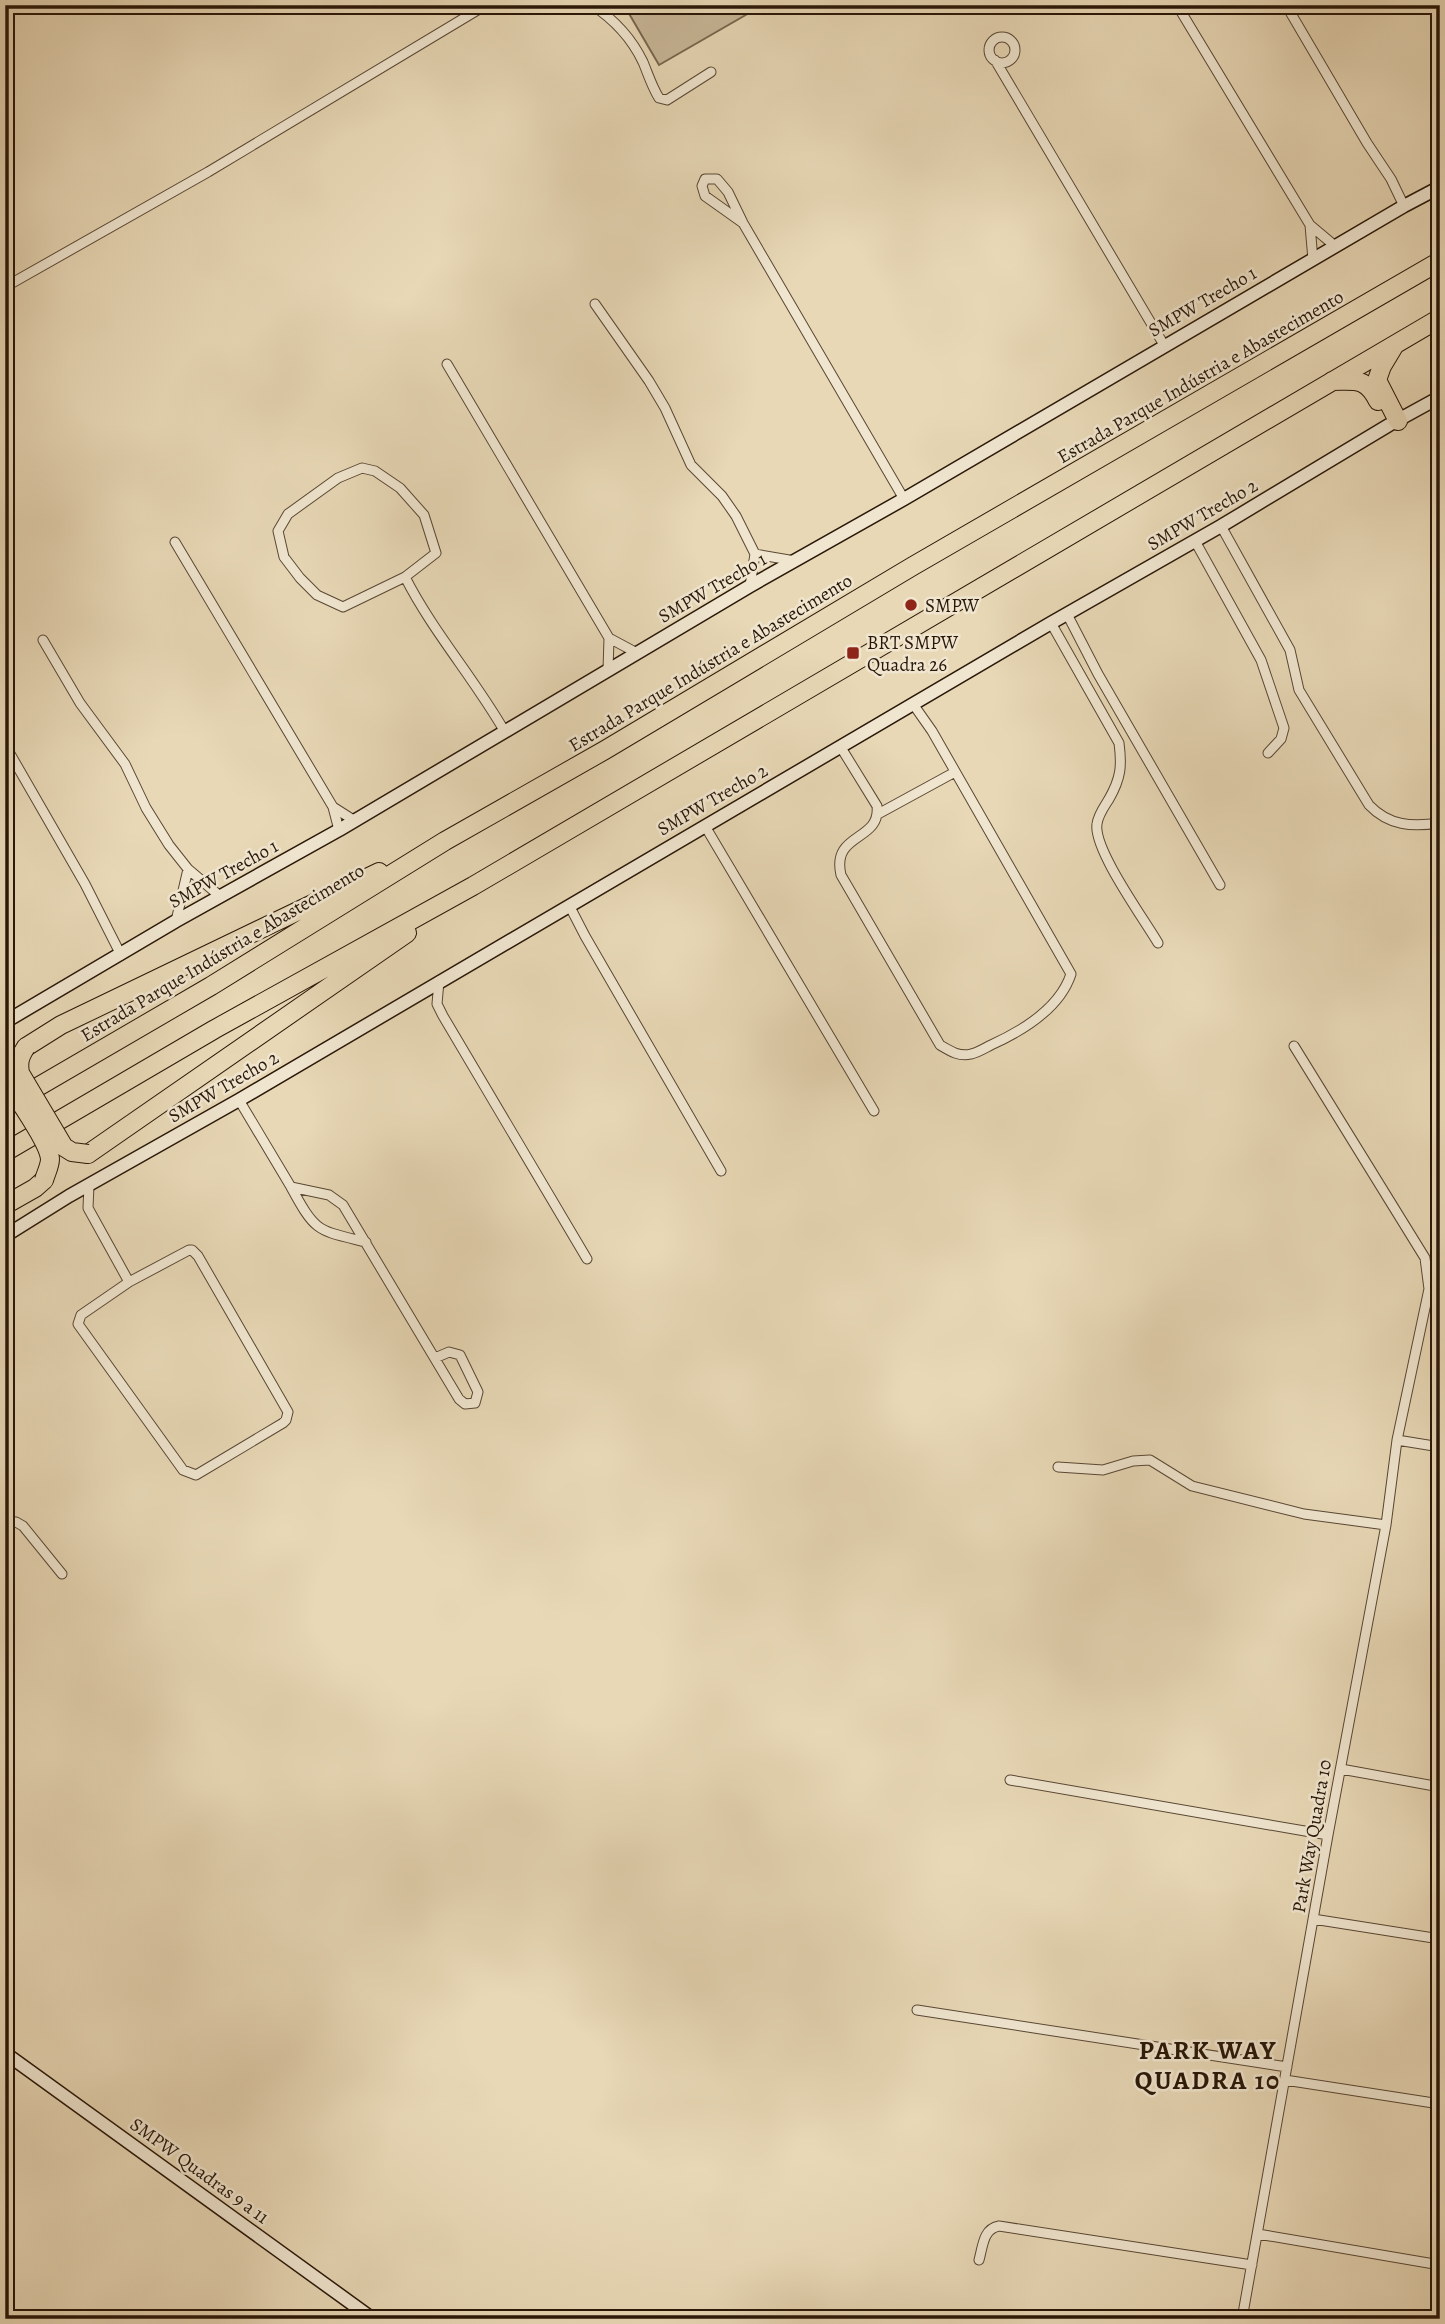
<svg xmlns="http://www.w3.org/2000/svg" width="1445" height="2324" font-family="Alegreya,serif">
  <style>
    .green { fill: #c8b798; stroke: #786750; stroke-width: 2 }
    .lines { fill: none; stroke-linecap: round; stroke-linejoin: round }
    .street-casing { stroke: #594734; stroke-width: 11 }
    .secondary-casing { stroke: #291708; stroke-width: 15 }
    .highway-casing { stroke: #291708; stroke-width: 20 }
    .street { stroke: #f0e6d0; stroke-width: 9 }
    .secondary { stroke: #f0e6d0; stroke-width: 12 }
    .highway { stroke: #e8d8b6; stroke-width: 18 }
    .highway-bridge-casing { stroke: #291708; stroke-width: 20; stroke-linecap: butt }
    .highway-bridge { stroke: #e8d8b6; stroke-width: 18 }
    .poi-dot { fill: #8f2418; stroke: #f0e6d0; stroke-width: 2.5 }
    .labels { text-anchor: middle; stroke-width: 5; stroke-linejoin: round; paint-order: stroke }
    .street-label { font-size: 19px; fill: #291708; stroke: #f0e6d0 }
    .poi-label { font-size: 19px; fill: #291708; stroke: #f0e6d0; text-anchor: start }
    .district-label { font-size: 26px; font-weight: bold; letter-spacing: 2px; fill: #291708; stroke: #f0e6d0 }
  </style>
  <rect width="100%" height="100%" fill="#e8d8b6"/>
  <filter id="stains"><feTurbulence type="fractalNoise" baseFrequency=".00286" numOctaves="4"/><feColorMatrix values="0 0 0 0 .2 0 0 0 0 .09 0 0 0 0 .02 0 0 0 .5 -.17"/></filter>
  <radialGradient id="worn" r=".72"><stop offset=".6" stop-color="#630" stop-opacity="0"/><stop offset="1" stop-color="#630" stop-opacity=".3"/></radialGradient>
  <path class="green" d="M624,5H763L659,65Z"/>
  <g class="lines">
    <defs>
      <path id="street" d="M592,5C615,20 631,37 643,62C648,74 652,87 659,98L667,100L711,72
        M1177,5L1310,225L1335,246
        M1286,5L1367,143L1391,179L1404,206
        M989 50a13 13 0 1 1 26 0a13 13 0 1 1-26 0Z
        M995,60L1164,345
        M743,223L705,196L702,186L705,179H717L728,192L743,223L904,499
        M1310,225L1313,260
        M5,287L208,172L486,5
        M595,304L649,381L665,408L691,465L722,496L736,516L755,554L750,586
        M447,364L609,638L608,670
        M1221,526L1290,650L1299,690L1369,805C1389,826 1412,827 1440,823
        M1195,541L1261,660L1284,728L1281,739L1268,753
        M175,542L333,807L339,830
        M755,554L795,561
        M405,577L343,607L317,595L300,578L284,557L278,531L288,514L338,478L362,468L375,471L400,488L424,515L436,553L405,577C433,632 474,678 505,732
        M1067,614L1098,674L1220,885
        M1051,623L1119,743C1122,766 1121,778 1109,799C1104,807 1098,815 1097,824C1093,849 1144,919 1158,943
        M609,638L637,653
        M43,640L80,703L125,764L146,808L169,845L188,869L221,897
        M5,745L85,884L121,955
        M840,746L877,806C881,842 831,832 841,875L940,1045C950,1051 959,1057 971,1054C977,1053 985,1048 991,1045C1022,1031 1060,1008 1071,974L932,731L913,704
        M333,807L355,821
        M878,814L955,772
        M705,826L874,1111
        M569,905L585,936L721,1171
        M176,921L188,869
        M439,981L437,1004L443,1016L587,1259
        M239,1100L291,1187L329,1195L343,1205L459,1399L465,1404L475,1403L478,1392L460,1355L449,1352L435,1358
        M89,1185L88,1208L129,1282
        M291,1187C316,1233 317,1230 366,1242
        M189,1250H192L198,1256L288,1412L286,1420L283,1423L196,1475L183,1470L78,1324L81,1315L129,1282Z
        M1397,1440L1440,1447
        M1058,1467L1103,1470L1133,1461L1150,1460L1192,1486L1304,1514L1386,1525
        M5,1521L16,1522L23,1526L62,1574
        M1341,1769L1440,1787
        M1010,1780L1328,1835
        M1313,1919L1440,1939
        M917,2010L1287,2067
        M1285,2080L1440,2104
        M1258,2234L1440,2265
        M979,2260C983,2246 983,2229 999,2226L1252,2265
        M1242,2319L1328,1835L1386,1525L1397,1440L1429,1289L1425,1258L1294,1046"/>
      <path id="secondary" d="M5,1022L176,921L339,830L750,586L904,499L1404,206L1440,187
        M5,1236L69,1196L239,1100L1051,623L1221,526L1389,425L1440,397
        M5,2053L373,2319"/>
      <path id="highway" d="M1439,188L1440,189
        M1394,346L1382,366L1377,380L1398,421
        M1332,381C1356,381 1366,377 1378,401
        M26,1047L61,1025L379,872
        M5,1106L211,986L445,841L605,750L913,566L1440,261
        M5,1152L215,1029L473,886L1440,318
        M88,1154L407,933
        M5,1205L35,1188L44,1180"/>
    </defs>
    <use href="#street" class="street-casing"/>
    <use href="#secondary" class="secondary-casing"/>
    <use href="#highway" class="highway-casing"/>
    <use href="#street" class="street"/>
    <use href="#secondary" class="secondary"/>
    <use href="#highway" class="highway"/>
    <defs>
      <path id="highway-bridge" d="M26,1047C20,1056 18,1062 20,1073L64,1147L72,1152L88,1154
        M5,1082C16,1095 49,1143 50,1159C50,1166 46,1173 44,1180"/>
    </defs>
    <use href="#highway-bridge" class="highway-bridge-casing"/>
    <use href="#highway-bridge" class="highway-bridge"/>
  </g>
  <g class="poi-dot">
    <circle cx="911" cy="605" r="7"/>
    <rect x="846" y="646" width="14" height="14" rx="3.5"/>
  </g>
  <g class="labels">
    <g class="street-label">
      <text transform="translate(1202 301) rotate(-30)" y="7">SMPW Trecho 1</text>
      <text transform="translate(1200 376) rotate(-30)" y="7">Estrada Parque Indústria e Abastecimento</text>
      <text transform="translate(1202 514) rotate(-30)" y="7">SMPW Trecho 2</text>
      <text transform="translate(712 587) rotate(-30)" y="7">SMPW Trecho 1</text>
      <text transform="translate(710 662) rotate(-31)" y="7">Estrada Parque Indústria e Abastecimento</text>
      <text transform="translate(712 799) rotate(-30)" y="7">SMPW Trecho 2</text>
      <text transform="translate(223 873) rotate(-29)" y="7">SMPW Trecho 1</text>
      <text transform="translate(222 952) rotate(-31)" y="7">Estrada Parque Indústria e Abastecimento</text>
      <text transform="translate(223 1086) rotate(-30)" y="7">SMPW Trecho 2</text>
      <text transform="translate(1311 1836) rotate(-80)" y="7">Park Way Quadra 10</text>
      <text transform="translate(200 2170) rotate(36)" y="7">SMPW Quadras 9 a 11</text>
    </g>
    <g class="poi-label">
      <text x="925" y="612">SMPW</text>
      <text x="867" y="649">BRT SMPW<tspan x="867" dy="22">Quadra 26</tspan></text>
    </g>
    <g class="district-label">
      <text x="1208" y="2059">PARK WAY<tspan x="1208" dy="30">QUADRA 10</tspan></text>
    </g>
  </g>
  <rect width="1445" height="2324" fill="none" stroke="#e8d8b6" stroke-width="28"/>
  <rect x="7" y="7" width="1431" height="2310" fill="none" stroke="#291708" stroke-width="3.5"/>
  <rect x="14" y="14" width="1417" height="2296" fill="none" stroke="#291708" stroke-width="2"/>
  <rect width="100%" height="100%" filter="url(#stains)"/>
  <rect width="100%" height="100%" fill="url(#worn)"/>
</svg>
